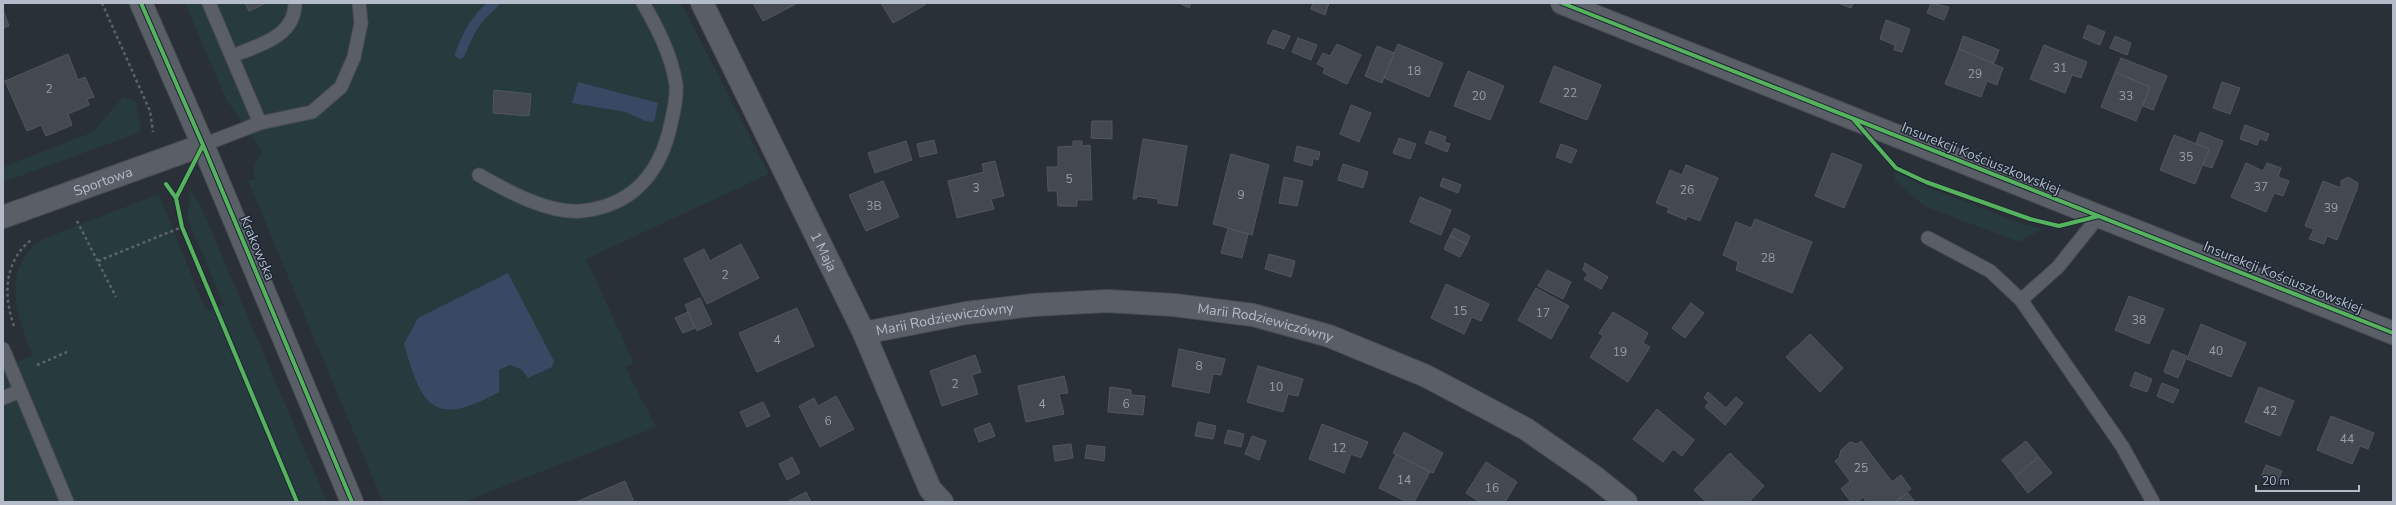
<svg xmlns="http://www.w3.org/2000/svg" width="2396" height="505" font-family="'Nunito Sans',sans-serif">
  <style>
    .green { fill: #273a3e }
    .water { fill: #384963 }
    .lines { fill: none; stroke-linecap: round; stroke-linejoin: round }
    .stream { stroke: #384963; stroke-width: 10 }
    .building { fill: #444950; stroke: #52575f }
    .service-casing { stroke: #484c53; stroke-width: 15 }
    .minor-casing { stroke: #484c53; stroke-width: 24 }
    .tertiary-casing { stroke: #484c53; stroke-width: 24 }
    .path { stroke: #5d636a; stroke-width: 2.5; stroke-dasharray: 3 3; stroke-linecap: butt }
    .service { stroke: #5a5e66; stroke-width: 13 }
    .minor { stroke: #5a5e66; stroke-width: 22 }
    .tertiary { stroke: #5a5e66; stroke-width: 22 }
    .cycleway-casing { stroke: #1d2633; stroke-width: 6 }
    .cycleway { stroke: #56b35d; stroke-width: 4 }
    .labels { text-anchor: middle; stroke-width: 3; stroke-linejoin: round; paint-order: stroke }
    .number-label { font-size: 12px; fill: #989fab }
    .street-label { font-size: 14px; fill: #b4bcc9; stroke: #1d2633 }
  </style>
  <rect width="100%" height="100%" fill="#2a3038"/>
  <path class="green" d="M185,3H681L769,174L586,259L634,363L625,367L656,427L463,502H383L248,181L255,179C252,167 254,161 263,153L226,99Z
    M123,97L136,102L141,132L3,182V167L93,132Z
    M1894,171L1924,186L2023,224L2042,229L2019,242L1924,206L1895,180Z
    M191,191L199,202L327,502H3V366L33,356C16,315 0,268 43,239L159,194L206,311L224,305L187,218Z"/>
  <path class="water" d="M578,82L658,103L654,122L645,121L626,112L572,103Z
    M508,273L554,361L552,367L528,378L521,369L510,365L499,370V392C433,428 422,407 404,344L418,318Z"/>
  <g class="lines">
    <path class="stream" d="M460,54C469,31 475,20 494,3"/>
  </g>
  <path class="building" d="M245,3H266L249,11Z
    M753,3H796V4L763,21Z
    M881,3H924L925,5L893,23Z
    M1179,3H1191L1189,8Z
    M1313,3H1329L1325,15L1311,9Z
    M1838,3H1853L1851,8Z
    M1931,3L1949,7L1944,20L1927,13Z
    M3,10L9,26L3,28Z
    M1886,20L1910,29L1902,52L1894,50L1895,45L1880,39Z
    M2088,25L2105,32L2100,45L2083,38Z
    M1273,30L1290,36L1284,49L1267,43Z
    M1963,36L1999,50L1994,63L1959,49Z
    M2115,36L2131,43L2127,55L2110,48Z
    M1298,38L1317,45L1311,60L1292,52Z
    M1337,44L1361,55L1347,84L1323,73L1325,68L1317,64L1323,53L1330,56Z
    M1398,44L1443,63L1429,97L1384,78Z
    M2044,45L2087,62L2081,78L2072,75L2065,93L2030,79Z
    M1377,46L1394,53L1382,83L1365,76Z
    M1959,49L2003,68L1997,85L1987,81L1981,97L1945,84Z
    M68,54L78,80L85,77L94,97L87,99L89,105L68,114L72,125L46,136L41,125L27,131L5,81Z
    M2121,58L2167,76L2153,110L2143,106L2150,87L2115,72Z
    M1554,66L1601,85L1587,120L1540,102Z
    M1468,71L1504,86L1490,120L1454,106Z
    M2115,72L2150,87L2136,121L2101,107Z
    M2222,82L2240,88L2230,114L2213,108Z
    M494,90L531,94L529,116L493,113Z
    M1351,105L1371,113L1359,142L1340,134Z
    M1092,121H1112V139L1091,138Z
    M2245,125L2269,134L2266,141L2260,138L2257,145L2240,139Z
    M1430,131L1446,137L1444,142L1450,144L1447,152L1425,143Z
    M2200,132L2223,141L2212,168L2203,165L2209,149L2196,144Z
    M2174,135L2209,149L2195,184L2160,170Z
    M1399,138L1416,144L1410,159L1393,153Z
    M1143,139L1187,146L1177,206L1158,203V199L1137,196L1136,199H1133Z
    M934,140L937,153L920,157L917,144Z
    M906,141L912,160L875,173L868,153Z
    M1073,141H1082V146L1090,145L1092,200H1077V206H1058L1057,191H1048L1047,167H1058V147L1073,146Z
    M1561,144L1577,150L1571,163L1556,157Z
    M1297,146L1320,152L1318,160L1313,158L1312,166L1294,161Z
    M1832,153L1862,165L1844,208L1815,196Z
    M1231,154L1269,165L1252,235L1213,224Z
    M995,161L1004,196L991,199L994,209L957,218L948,181L984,172L982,164Z
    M2246,163L2263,171L2267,163L2281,168L2278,177L2289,181L2283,196L2274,193L2266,212L2231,197Z
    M1343,164L1368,172L1363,188L1338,180Z
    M1686,165L1718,178L1700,221L1687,216L1686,220L1667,212L1669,208L1656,203L1670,170L1682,175Z
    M1284,177L1303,181L1297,206L1279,203Z
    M2348,177L2358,183L2357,189L2337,240L2327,236L2324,244L2309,239L2314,229L2305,226L2323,181L2341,188V181Z
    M1443,178L1461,185L1458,193L1440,186Z
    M883,181L899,217L866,231L849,195Z
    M1420,197L1451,210L1441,235L1410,222Z
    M1755,219L1812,242L1792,293L1736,270L1738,262L1723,255L1736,222L1751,228Z
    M1228,228L1248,234L1242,258L1221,253Z
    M1454,228L1470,236L1467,244L1450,236Z
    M1450,236L1467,244L1460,257L1444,249Z
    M741,244L759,278L707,304L684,259L704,249L710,261Z
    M1269,254L1295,261L1291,277L1265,269Z
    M1585,263L1608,277L1601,289L1584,279L1588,274L1583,270Z
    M1547,270L1571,282L1563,299L1538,286Z
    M1446,284L1489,304L1481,321L1472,317L1464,334L1431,318Z
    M1536,288L1569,306L1551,339L1518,320Z
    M2129,296L2164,309L2149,344L2115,330Z
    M700,298L712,324L697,331L685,305Z
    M1691,303L1704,313L1685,338L1672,328Z
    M797,308L814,346L757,372L739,333Z
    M688,312L695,328L683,333L675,318Z
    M1613,312L1648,333L1643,343L1650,347L1628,382L1590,357L1603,336L1599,333Z
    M2201,324L2246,343L2231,377L2187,359Z
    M1810,334L1843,368L1820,392L1786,357Z
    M1179,349L1225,359L1221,375L1213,374L1209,393L1172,386Z
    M2172,350L2187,356L2178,378L2164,372Z
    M975,355L981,372L972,375L978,394L942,406L930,371Z
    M1258,366L1303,379L1298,396L1288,394L1283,412L1247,402Z
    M2135,372L2152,379L2147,392L2130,386Z
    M1064,376L1068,393L1059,394L1064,414L1026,422L1018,386Z
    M2162,383L2179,390L2173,403L2157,396Z
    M1110,387L1131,390V395L1145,396L1143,415L1108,412Z
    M2259,387L2294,401L2280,436L2245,422Z
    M1708,392L1726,408L1736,397L1743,403L1725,425L1705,407L1709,402L1704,398Z
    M836,396L854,429L820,447L799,406L814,398L818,406Z
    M763,402L770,416L747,427L740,412Z
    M1657,409L1694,440L1682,456L1673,449L1663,462L1633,439Z
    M2331,416L2374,433L2368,449L2360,446L2352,464L2317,450Z
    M1198,422L1216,426L1213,439L1195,436Z
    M990,423L995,436L979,442L974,429Z
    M1322,424L1368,442L1361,458L1351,454L1344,473L1309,459Z
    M1228,430L1244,434L1241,447L1224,443Z
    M1404,432L1443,453L1433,473L1393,453Z
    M1252,436L1266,441L1259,460L1245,454Z
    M1861,441L1892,482L1901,475L1911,489L1895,502H1867L1863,497L1857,502H1851L1841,489L1850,481L1835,461L1839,458L1841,450L1850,442L1857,444Z
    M2026,441L2039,457L2015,476L2002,460Z
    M1071,444L1073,458L1055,461L1053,446Z
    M1087,445L1105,447L1104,461L1085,458Z
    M1730,453L1764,486L1749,502H1706L1694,490Z
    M1396,454L1430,472L1414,502H1407L1379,488Z
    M792,457L800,473L787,480L779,464Z
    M2039,457L2052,473L2028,493L2015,477Z
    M1486,462L1517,482L1505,502H1480L1466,493Z
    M2266,465L2282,471L2277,484L2261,477Z
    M625,481L634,502H576Z
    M806,492L811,502H787Z
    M1908,493L1915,502H1895Z"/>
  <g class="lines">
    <defs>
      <path id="service" d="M209,3L260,123
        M232,56C259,45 295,37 295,3
        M203,145L260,123L312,112L341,87L354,57L361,23L359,3
        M479,175C507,191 549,214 581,211C633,206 661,172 671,123C674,111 677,96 676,84C671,54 658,29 643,3
        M1928,238L1990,271L2021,300L2122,446L2153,502
        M2021,300L2058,267L2099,216
        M3,349L67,502
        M3,398L20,391"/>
      <g id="minor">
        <path id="s1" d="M702,3L864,333L930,489L942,502"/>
        <path d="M1562,3L2393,333"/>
        <path id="s2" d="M3,217L203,145"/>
        <path id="s3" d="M864,333L966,313L1033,305L1107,301L1174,305L1253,315L1329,336L1426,376L1526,429L1595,477L1626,502"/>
      </g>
      <path id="tertiary" d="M141,3L203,145L352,502"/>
    </defs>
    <use href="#service" class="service-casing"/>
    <use href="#minor" class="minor-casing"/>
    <use href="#tertiary" class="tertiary-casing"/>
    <path class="path" d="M102,3L150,111L153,132
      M169,188L176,198L182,227L297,502
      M77,221L116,297
      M98,261L182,227
      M14,326C3,295 4,262 31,240
      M37,365L67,352"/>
    <use href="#service" class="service"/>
    <use href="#minor" class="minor"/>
    <use href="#tertiary" class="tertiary"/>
    <defs>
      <path id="cycleway" d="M141,3L203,145L352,502
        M1562,3L2393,333
        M1854,120L1896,168L1926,182L2030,219L2059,226L2099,216
        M166,184L176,198L182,227L297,502
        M176,198L203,145"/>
    </defs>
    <use href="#cycleway" class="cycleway-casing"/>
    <use href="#cycleway" class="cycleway"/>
  </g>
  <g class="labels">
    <g class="number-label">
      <text x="2060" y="72">31</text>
      <text x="1414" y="75">18</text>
      <text x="1975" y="78">29</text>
      <text x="49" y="93">2</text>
      <text x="1570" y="97">22</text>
      <text x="1479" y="100">20</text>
      <text x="2126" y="100">33</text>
      <text x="2186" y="161">35</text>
      <text x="1069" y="183">5</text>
      <text x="2261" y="191">37</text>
      <text x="976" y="192">3</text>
      <text x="1687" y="194">26</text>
      <text x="1241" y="199">9</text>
      <text x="874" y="210">3B</text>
      <text x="2331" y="212">39</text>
      <text x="1768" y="262">28</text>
      <text x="725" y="279">2</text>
      <text x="1460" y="315">15</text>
      <text x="1543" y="317">17</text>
      <text x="2139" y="324">38</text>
      <text x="777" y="344">4</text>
      <text x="2216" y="355">40</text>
      <text x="1620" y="356">19</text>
      <text x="1199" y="370">8</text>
      <text x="955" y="388">2</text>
      <text x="1276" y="391">10</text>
      <text x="1042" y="408">4</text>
      <text x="1126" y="408">6</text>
      <text x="2270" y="415">42</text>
      <text x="828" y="425">6</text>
      <text x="2347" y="443">44</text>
      <text x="1339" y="452">12</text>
      <text x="1861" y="472">25</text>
      <text x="1404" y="484">14</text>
      <text x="1492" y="492">16</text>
    </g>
    <g class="street-label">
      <text transform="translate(1981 158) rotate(22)" y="5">Insurekcji Kościuszkowskiej</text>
      <text dy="5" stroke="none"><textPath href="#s2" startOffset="106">Sportowa</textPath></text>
      <text transform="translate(258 248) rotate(67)" y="5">Krakowska</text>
      <text dy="5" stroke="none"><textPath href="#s1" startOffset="277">1 Maja</textPath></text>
      <text transform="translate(2283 277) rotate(22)" y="5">Insurekcji Kościuszkowskiej</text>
      <text dy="5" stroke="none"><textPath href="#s3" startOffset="82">Marii Rodziewiczówny</textPath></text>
      <text dy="5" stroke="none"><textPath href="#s3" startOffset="406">Marii Rodziewiczówny</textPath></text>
    </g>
  </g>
  <rect width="2396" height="505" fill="none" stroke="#b4bcc9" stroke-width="8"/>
  <path d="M2256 485v6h103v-6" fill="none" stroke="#b4bcc9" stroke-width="2"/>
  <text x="2262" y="485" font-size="12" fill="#b4bcc9" stroke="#1d2633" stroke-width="3" paint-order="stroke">20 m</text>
</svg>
